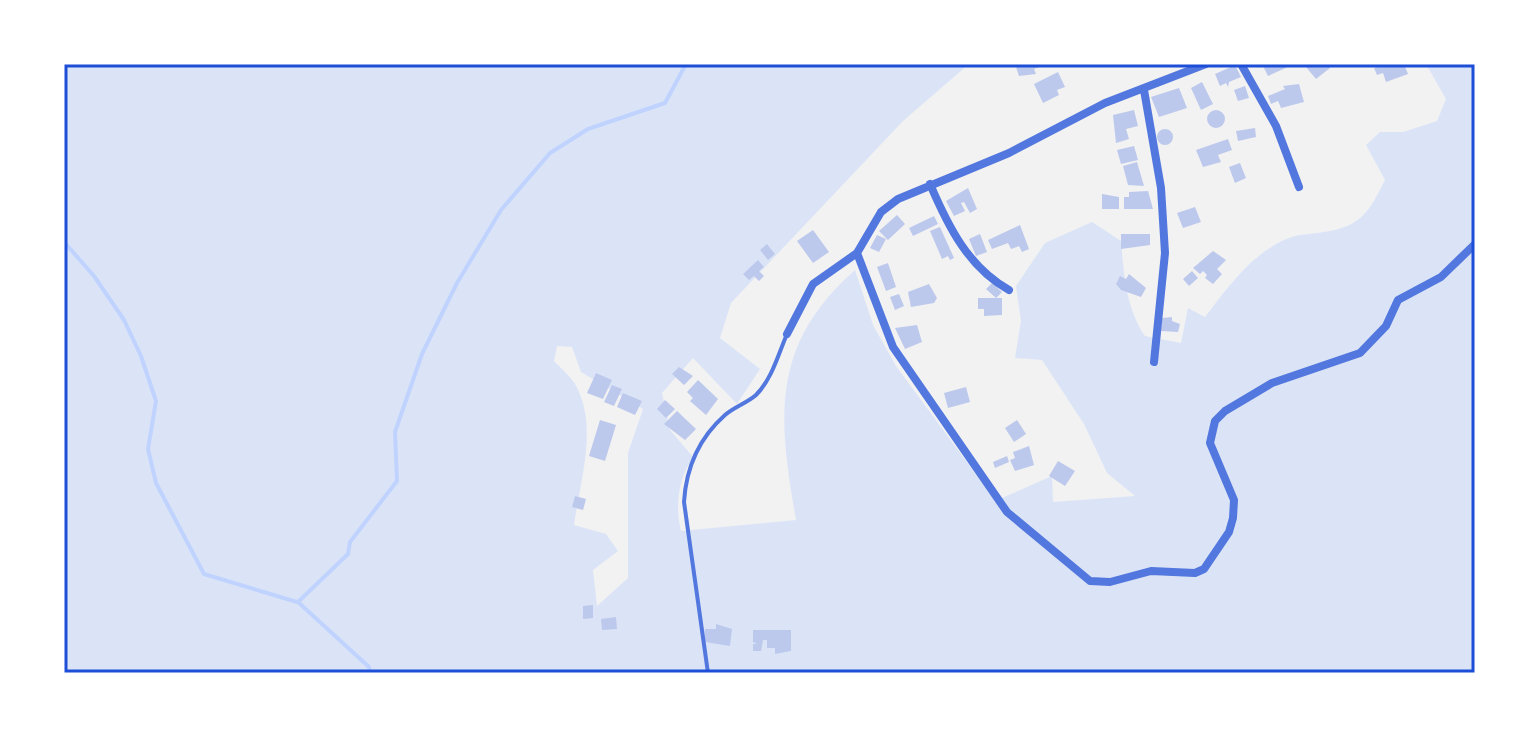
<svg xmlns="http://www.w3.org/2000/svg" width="1539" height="737" font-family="'Exo 2',sans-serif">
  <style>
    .green { fill: #dbe4f7; fill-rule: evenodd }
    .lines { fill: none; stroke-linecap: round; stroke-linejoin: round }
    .stream { stroke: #bfd3fe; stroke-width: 4 }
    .building { fill: #bdc9ec }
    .service { stroke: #5277de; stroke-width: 4 }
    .minor { stroke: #5277de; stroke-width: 8 }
    .neatline { fill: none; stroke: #1d4ed8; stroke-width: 3 }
  </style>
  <rect width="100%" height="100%" fill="#f2f2f2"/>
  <path class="green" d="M64,64H969L903,121L731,303L720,338L760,369L737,404L693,358L662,393L670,430L693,457C678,480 675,505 681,531L796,520C778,418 770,345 855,270L873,325L896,366L989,492L1002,498L1052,476L1053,502L1135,496L1107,473L1084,424L1042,360L1015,358L1021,321L1016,286L1045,243L1092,222L1121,241C1124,275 1126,308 1145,336L1181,343L1188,308L1205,317C1227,288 1255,249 1292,237C1301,234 1313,234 1323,232C1361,227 1369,212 1385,180L1366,145L1380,132H1403L1437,121L1446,99L1426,64H1475V673H64ZM557,346L572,347L581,372L643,409L628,453V578L597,606L593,570L618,551L606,534L574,525C580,481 599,426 575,384C570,376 561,368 554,361Z"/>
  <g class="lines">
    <path class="stream" d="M64,242L94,276L124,320L141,356L156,401L148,449L156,483L204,574L297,602
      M370,673L369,667L298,602L348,554L350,542L397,481L395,432L422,354L457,283L501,210L550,153L588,129L665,103L686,64"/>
  </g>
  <path class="building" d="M1015,64H1041L1042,66L1034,69L1036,74L1019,76Z
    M1262,64H1289L1290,66L1268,76Z
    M1311,64H1328L1330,68L1316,79L1306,67Z
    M1385,64H1404L1408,74L1386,82L1383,73L1377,75L1374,68Z
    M1231,67H1236L1241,77L1229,82L1228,87L1226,83L1220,86L1215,74Z
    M1058,72L1065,87L1057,90L1059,95L1043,103L1034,84Z
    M1202,82L1213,104L1201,110L1191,88Z
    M1299,84L1304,102L1281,108L1278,101L1271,104L1268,96L1285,89L1283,86Z
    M1245,86L1249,98L1238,101L1234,90Z
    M1179,88L1187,108L1159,117L1151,97Z
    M1207 119a9 9 0 1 1 18 0a9 9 0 1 1-18 0Z
    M1134,110L1138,126L1126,129L1129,139L1116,143L1113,115Z
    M1255,128L1256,137L1238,141L1236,131Z
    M1157 137a8 8 0 1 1 16 0a8 8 0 1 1-16 0Z
    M1228,139L1232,150L1218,155L1221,162L1203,167L1196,150Z
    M1134,146L1138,160L1121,164L1117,150Z
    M1137,162L1144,186L1128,185L1123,166Z
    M1240,163L1246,178L1235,183L1229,167Z
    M968,188L977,209L970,213L964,202L961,203L965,211L954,216L946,201Z
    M1148,191L1153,209H1124V197H1129V192Z
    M1102,194L1119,197V209H1102Z
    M1195,207L1201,222L1183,228L1177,213Z
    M897,215L905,224L888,240L879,231Z
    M934,216L938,224L913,236L909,228Z
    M1020,225L1029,249L1022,252L1019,246L1011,249L1008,243L992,249L988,240Z
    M940,227L954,258L950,260L948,256L942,259L930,231Z
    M813,230L829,252L813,263L797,241Z
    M980,234L987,252L976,256L969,239Z
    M1121,234H1150V245L1121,249Z
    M877,235L886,239L879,252L870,248Z
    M767,244L775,254L768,260L760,250Z
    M1213,251L1226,260L1217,269L1222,274L1213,284L1205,278L1207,275L1203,271L1200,274L1193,268Z
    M758,260L764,267L759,271L764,276L759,281L754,276L749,280L743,274Z
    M888,263L896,287L886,291L877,267Z
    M1192,271L1198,278L1189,286L1183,279Z
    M1129,274L1146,288L1141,297L1121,290L1116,284L1120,276L1126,279Z
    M992,283L1002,292L996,298L986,289Z
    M929,284L937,298L934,303L911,307L908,292Z
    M899,294L904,306L895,310L890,297Z
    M978,298H1002V315L984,316V309H978Z
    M1172,317V321L1180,324L1178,332L1161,331L1162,318Z
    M917,325L922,342L905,349L895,328Z
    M679,367L693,376L684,385L672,374Z
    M596,373L612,380L603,399L587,393Z
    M698,380L718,399L706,415L690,401L693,398L687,392Z
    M612,385L622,389L614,406L604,402Z
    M966,387L970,402L948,408L944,393Z
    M623,393L642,401L635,415L617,407Z
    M665,400L675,409L666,418L657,409Z
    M677,411L696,429L685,440L664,424Z
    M600,420L616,425L605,461L589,456Z
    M1017,420L1026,434L1014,442L1005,428Z
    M1029,446L1034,465L1015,471L1010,460L1015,458L1013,452Z
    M1007,456L1009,462L995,468L993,462Z
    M1058,461L1075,471L1065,486L1049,476Z
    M575,496L586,499L583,510L572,507Z
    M593,605V618L583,619V606Z
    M616,617L617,629L602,630L601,619Z
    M716,624L732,629L730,646L705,642V629H716Z
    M753,630H791V651L775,654V648H767V640H763L761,651H753V644H757L753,642Z"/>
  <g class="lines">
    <path class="service" d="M708,673L684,502C686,469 699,438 725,415C734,407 747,403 756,395C772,379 778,355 787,334"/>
    <path class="minor" d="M1241,64L1276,126L1299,187
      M1144,90L1161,188L1165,253L1154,362
      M930,184C948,226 968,267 1009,290
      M857,253L893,347L1007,512L1090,581L1110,582L1151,571L1195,573L1204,569L1229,532L1233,518L1234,500L1210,443L1215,421L1225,411L1272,383L1360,353L1386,326L1398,300L1441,277L1475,244
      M787,334L813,284L857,253L881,212L898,199L1009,153L1105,103L1206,64"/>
  </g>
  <rect width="1539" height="737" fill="none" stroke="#ffffff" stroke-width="132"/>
  <rect x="66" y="66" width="1407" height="605" class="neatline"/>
</svg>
